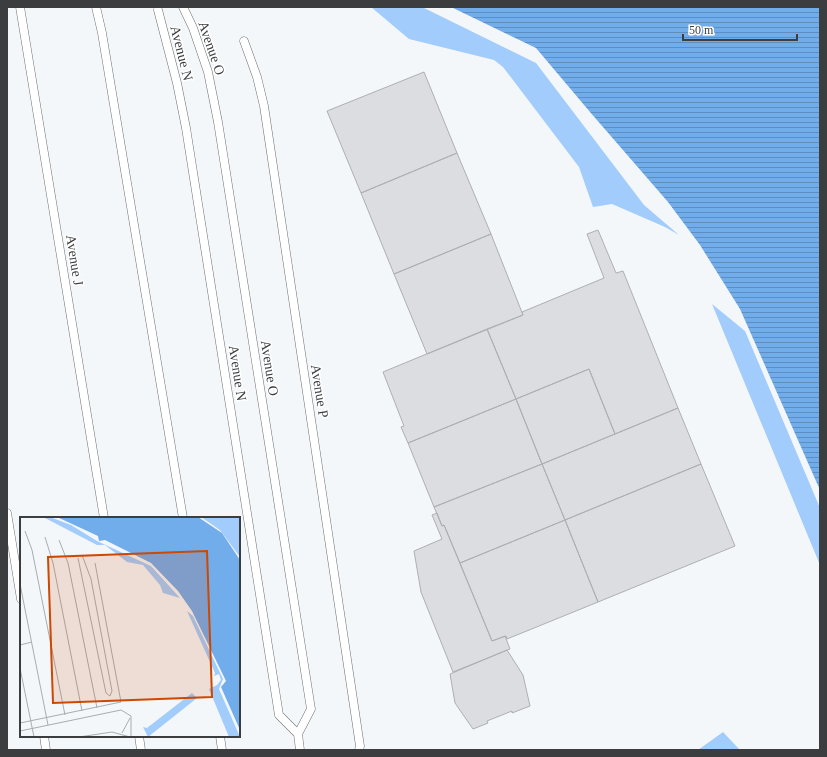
<svg xmlns="http://www.w3.org/2000/svg" width="827" height="757" font-family="'Times New Roman',serif">
  <style>
    .grass { fill: #a1ccfb }
    .water { fill: url(#water-rules) }
    .building { fill: #dbdde0; stroke: #adafb2 }
    .lines { fill: none; stroke-linecap: round; stroke-linejoin: round }
    .lane-casing { stroke: #6d6f72; stroke-width: 9 }
    .lane { stroke: #fff; stroke-width: 8 }
    .labels { text-anchor: middle; stroke-width: 3; stroke-linejoin: round; paint-order: stroke }
    .street-label { font-size: 14px; fill: #3c3d3e; stroke: #fff }
    .inset-road { fill: none; stroke: #aaadaf; stroke-width: 1 }
    .view { fill: #cd4800; fill-opacity: 0.15; stroke: #cd4800; stroke-width: 2 }
    .inset-edge { fill: none; stroke: #3c3d3e; stroke-width: 2 }
  </style>
  <defs>
    <pattern id="water-rules" width="6" height="5" patternUnits="userSpaceOnUse"><rect width="6" height="5" fill="#71aceb"/><path d="M0 2.5h6" fill="none" stroke="#5e8dc0"/></pattern>
  </defs>
  <rect width="100%" height="100%" fill="#f4f7fa"/>
  <path class="grass" d="M371,7H422L536,63L644,205L679,235L665,227L612,204L593,207L579,167L503,67L494,60L409,39Z
    M712,304L745,331L820,508V565Z
    M723,732L740,750H698Z"/>
  <path class="water" d="M451,7H820V490L740,309L700,245L668,202L590,112L536,48Z"/>
  <path class="building" d="M424,72L457,153L361,193L327,111Z
    M457,153L491,234L394,274L361,193Z
    M598,230L616,273L623,271L678,408L615,434L589,369L516,399L487,329L523,315L522,312L604,278L587,234Z
    M491,234L523,315L427,354L394,274Z
    M487,329L516,399L408,443L401,427L404,426L383,372Z
    M589,369L615,434L542,464L516,399Z
    M516,399L542,464L434,507L408,443Z
    M678,408L701,464L565,520L542,464Z
    M542,464L565,520L460,563L444,525L442,526L434,507Z
    M701,464L735,546L598,602L565,520Z
    M437,513L442,526L444,525L492,641L505,636L510,649L453,672L421,592L414,551L442,539L432,515Z
    M565,520L598,602L507,639L506,636L492,641L460,563Z
    M507,650L523,675L530,706L512,713V711L487,721L488,723L473,729L455,703L450,674Z"/>
  <g class="lines">
    <defs>
      <path id="lane" d="M20,7L104,518
        M96,7L102,33L183,518
        M183,7L193,28L208,72L218,122L311,709L298,734
        M158,10L177,83L186,128L279,715L298,734
        M244,41L257,77L264,106L360,746L359,750
        M7,513L21,599
        M298,734L300,750
        M44,736L46,750
        M139,736L141,750
        M220,736L222,750"/>
    </defs>
    <use href="#lane" class="lane-casing"/>
    <use href="#lane" class="lane"/>
  </g>
  <g class="labels">
    <g class="street-label">
      <text transform="translate(212 48) rotate(71)" y="5">Avenue O</text>
      <text transform="translate(182 53) rotate(76)" y="5">Avenue N</text>
      <text transform="translate(75 260) rotate(81)" y="5">Avenue J</text>
      <text transform="translate(270 368) rotate(81)" y="5">Avenue O</text>
      <text transform="translate(238 373) rotate(81)" y="5">Avenue N</text>
      <text transform="translate(320 391) rotate(81)" y="5">Avenue P</text>
    </g>
  </g>
  <g transform="translate(20 517)">
    <rect width="220" height="220" fill="#f4f7fa"/>
    <path d="M23,0H30L51,8L77,24L131,49L160,81L143,76L140,68L123,48L107,45L85,28H77ZM181,0H189L220,24V40L200,13ZM167,94L173,99L203,162L199,172L220,220H209L189,172L197,168L201,163L199,157L194,159L195,156ZM172,176L177,181L128,220L123,210L127,211Z" fill="#a1ccfb"/>
    <path d="M190,172H196L207,197L205,202L209,206L205,205Z" fill="#a1ccfb"/>
    <path d="M184,0H220V38L211,22Z" fill="#a1ccfb"/>
    <path d="M37,0H178L202,16L220,43V213L201,170L206,164L172,94L158,74L131,46L85,23L79,24L78,19Z" fill="#71aceb"/>
    <path class="inset-road" d="M5,14L12,33L45,198M25,20L33,46L62,194M39,23L48,46L77,191M62,38L71,62L92,174L90,179M58,41L86,176L90,179M0,67L28,208M0,128L12,125M0,151L14,220M0,206L101,185L75,46M0,214L101,193L111,199M102,216L110,201M59,220L92,215L110,220M111,220V199"/>
    <path class="view" d="M187,34L192,180L33,186L28,40Z"/>
    <rect width="220" height="220" class="inset-edge"/>
  </g>
  <rect width="827" height="757" fill="none" stroke="#3c3d3e" stroke-width="16"/>
  <path d="M683 34v6h114v-6" fill="none" stroke="#3c3d3e" stroke-width="2"/>
  <text x="689" y="34" font-size="12" fill="#3c3d3e" stroke="#ffffff" stroke-width="3" paint-order="stroke">50 m</text>
</svg>
